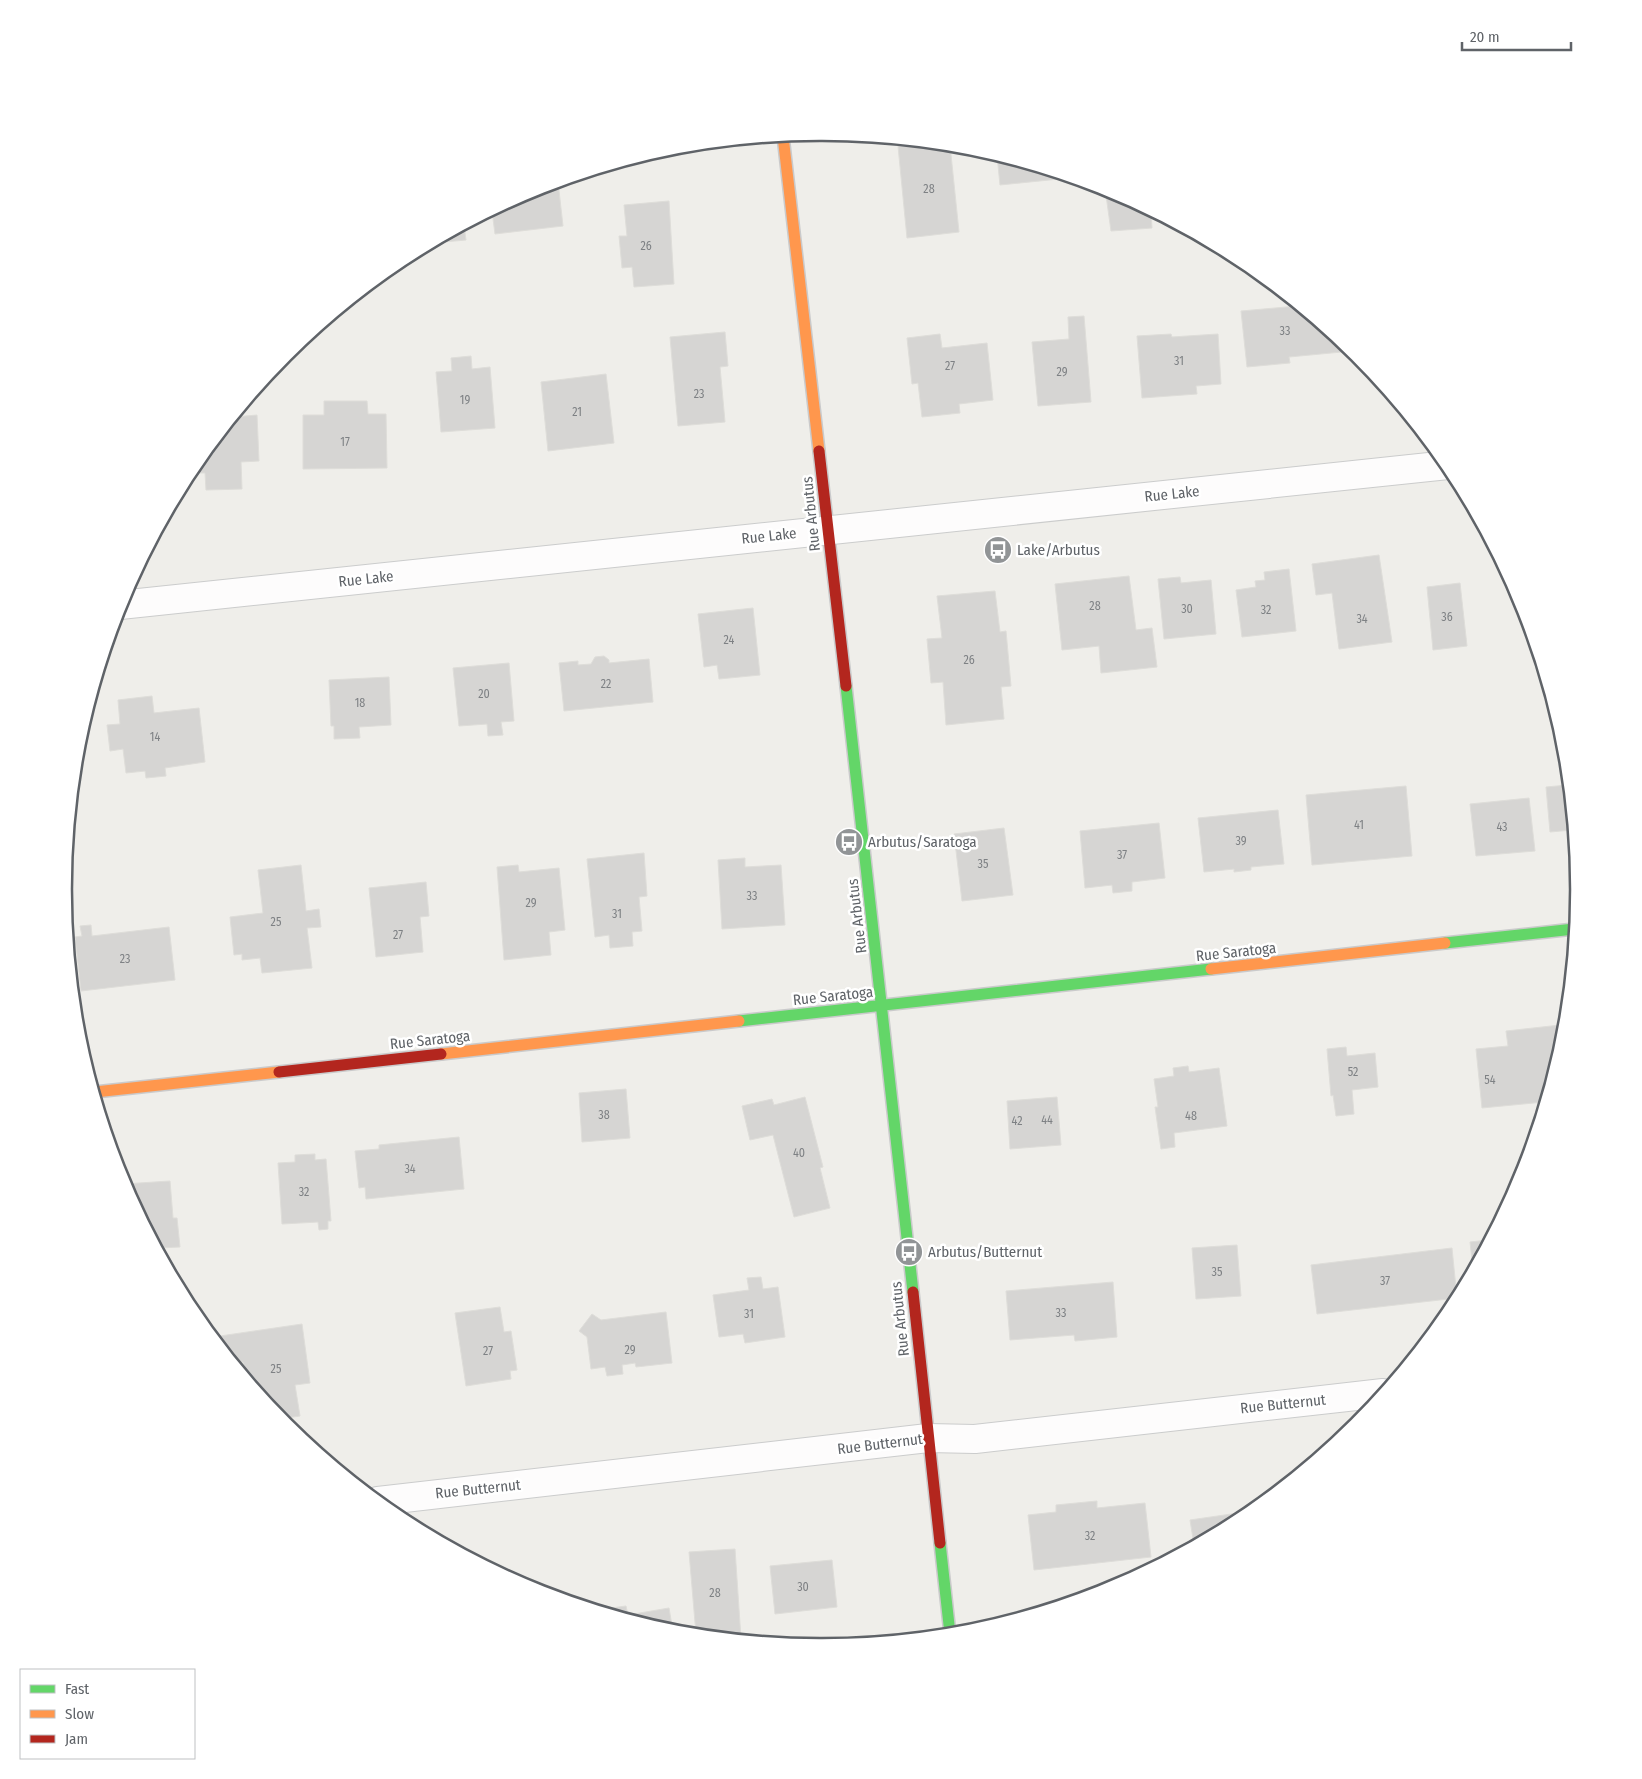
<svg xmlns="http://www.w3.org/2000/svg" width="1642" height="1779" font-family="'Fira Sans Condensed',sans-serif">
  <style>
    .building { fill: #d6d5d3; stroke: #deddd9 }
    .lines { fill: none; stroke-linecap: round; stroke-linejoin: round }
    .street-casing { stroke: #cbcccc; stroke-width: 30 }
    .fast-casing { stroke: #cacacb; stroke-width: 14 }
    .slow-casing { stroke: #cacacb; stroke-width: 14 }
    .jam-casing { stroke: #cacacb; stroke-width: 14 }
    .street { stroke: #fdfcfc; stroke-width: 28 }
    .fast { stroke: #63d668; stroke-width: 11 }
    .slow { stroke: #ff974d; stroke-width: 11 }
    .jam { stroke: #b3261e; stroke-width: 11 }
    .labels { text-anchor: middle; stroke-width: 5; stroke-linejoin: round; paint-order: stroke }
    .number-label { font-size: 12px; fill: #7e8184 }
    .street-label { font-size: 15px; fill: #5f6368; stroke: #fff }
    .poi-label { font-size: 15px; fill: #5f6368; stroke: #fff; text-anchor: start }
    .rim { fill: none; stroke: #5f6368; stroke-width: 2.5 }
  </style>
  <rect width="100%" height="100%" fill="#efeeea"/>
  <path class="building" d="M928,143L950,145L959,232L907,238L898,146Z
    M997,155L1069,177V178L1000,185Z
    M558,182L563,226L495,234L492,211L531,190Z
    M1105,188L1151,211L1152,228L1111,231Z
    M669,201L674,284L634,287L632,267L622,268L619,236H627L624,205Z
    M464,226L466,240L432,243Z
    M1297,306L1352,351L1289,357L1290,363L1247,367L1241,311Z
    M1084,316L1091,402L1038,406L1032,342L1069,339L1068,317Z
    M725,332L728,366L720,367L725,422L678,426L670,337Z
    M940,334L942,348L987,343L993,400L959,404L960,413L922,417L918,383L912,384L907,338Z
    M1171,334L1172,337L1218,334L1221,384L1196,386L1197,394L1142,398L1137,336Z
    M471,356L472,369L490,367L495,428L441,432L436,372L452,371L451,358Z
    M606,374L614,443L548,451L541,382Z
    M324,401H367L368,414H386L387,468L303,469V415H324Z
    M257,415L259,461L241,462L242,489L206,490L205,473H198L197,462L234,417Z
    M1379,555L1392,642L1339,649L1332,593L1316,595L1312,564Z
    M1289,569L1296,631L1242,637L1236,590L1256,587L1255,581L1265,580L1264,572Z
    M1129,576L1136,630L1152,628L1157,667L1101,673L1099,646L1062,650L1055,584Z
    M1180,577L1181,583L1211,580L1216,634L1164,639L1158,579Z
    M1460,583L1467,646L1433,650L1427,587Z
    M995,591L1000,632L1006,631L1011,686L1001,687L1004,719L946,725L943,682L931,683L927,639L942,638L937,596Z
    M753,608L760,675L719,679L717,665L704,667L698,614Z
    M604,656L609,660V663L649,659L653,702L564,711L559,663L578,661V665L591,664L595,657Z
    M509,663L514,721L501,722L503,735L488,736L487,724L459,726L453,668Z
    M389,677L391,725L359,727L360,738L334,739V726H331L329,680Z
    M152,696L154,713L199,708L205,762L165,768L166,776L146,778L145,771L126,773L123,749L110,751L107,725L120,724L118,700Z
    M1568,785L1572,830L1550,832L1546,787Z
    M1406,786L1412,856L1312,865L1306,795Z
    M1529,798L1535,851L1476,856L1470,804Z
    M1278,810L1284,864L1251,867V870L1234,872V869L1204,872L1198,818Z
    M1159,823L1165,878L1132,882V891L1113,893L1112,885L1085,888L1080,831Z
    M1004,828L1013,895L962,901L954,834Z
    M644,853L647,896L639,897L642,931L632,932L633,946L610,948L609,935L595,937L587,859Z
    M745,858V867L781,865L785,925L722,929L718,860Z
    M301,865L306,911L319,909L321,927L307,928L312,968L262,973L260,958L242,960V954L234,955L230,917L263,913L258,870Z
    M518,865L519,872L559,868L565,930L549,932L551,955L504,960L497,867Z
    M426,882L429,916L420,917L423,952L376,957L369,888Z
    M91,925L92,936L169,927L175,980L81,991L75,937L82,936L80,926Z
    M1560,1025L1562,1044L1544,1102L1482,1108L1476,1049L1508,1046L1506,1031Z
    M1346,1047L1347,1056L1375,1053L1378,1087L1352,1090L1354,1114L1336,1116L1333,1095L1331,1096L1327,1049Z
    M1188,1066L1189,1072L1219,1068L1227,1126L1174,1133L1175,1147L1161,1149L1155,1107H1158L1154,1079L1174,1076L1173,1068Z
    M626,1089L630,1138L582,1142L579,1093Z
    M805,1097L823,1167L820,1168L830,1208L794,1217L773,1135L750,1140L742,1106L772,1099L774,1105Z
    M1057,1097L1061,1145L1010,1149L1007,1101Z
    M459,1137L464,1189L366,1199L365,1187L359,1188L355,1151L379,1149V1145Z
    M315,1154V1160L326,1159L331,1221H328V1229L319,1230L318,1222L282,1224L278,1163L295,1162V1155Z
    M170,1181L173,1218H177L180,1247L158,1248L124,1184Z
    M1488,1240L1473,1269L1470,1242Z
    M1237,1245L1241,1296L1196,1299L1192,1248Z
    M1452,1248L1457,1298L1317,1314L1311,1265Z
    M761,1277L763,1289L778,1287L785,1337L745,1343L743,1334L719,1337L713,1295L749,1290L747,1278Z
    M1113,1282L1117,1337L1075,1341L1074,1335L1010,1340L1006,1291Z
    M500,1307L504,1332L511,1331L517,1370L510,1371L511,1379L466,1386L455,1313Z
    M666,1312L672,1363L636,1367L635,1363L622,1365L623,1374L607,1376L605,1367L591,1369L587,1337L579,1331L592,1314L601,1320Z
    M302,1324L310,1383L295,1385L300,1416L280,1419L245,1375L243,1362L235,1363L222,1348L220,1336Z
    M1097,1501V1508L1145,1503L1151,1557L1034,1570L1028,1515L1056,1512V1505Z
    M1245,1512V1516L1241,1519L1194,1545L1190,1520Z
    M735,1549L741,1639L696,1634L689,1552Z
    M832,1560L837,1607L775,1614L770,1566Z
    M626,1606L628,1615L669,1608L673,1632L612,1614L611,1608Z"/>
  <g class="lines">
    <defs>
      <path id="street" d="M120,605L1448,465
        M378,1501L928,1438L975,1439L1383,1393"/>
      <path id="fast" d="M846,686L913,1292
        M1445,943L1574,929
        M739,1021L1211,969
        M940,1543L950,1634"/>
      <path id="slow" d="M783,136L819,451
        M1211,969L1445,943
        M441,1054L739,1021
        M95,1092L279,1072"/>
      <path id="jam" d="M819,451L846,686
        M279,1072L441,1054
        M913,1292L940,1543"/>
    </defs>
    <use href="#street" class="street-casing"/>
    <use href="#fast" class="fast-casing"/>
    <use href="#slow" class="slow-casing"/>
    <use href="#jam" class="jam-casing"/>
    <use href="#street" class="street"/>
    <use href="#fast" class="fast"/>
    <use href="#slow" class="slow"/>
    <use href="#jam" class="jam"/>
  </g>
  <defs>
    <symbol id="bus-disc" viewBox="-11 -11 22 22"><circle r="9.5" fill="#919496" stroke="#fff"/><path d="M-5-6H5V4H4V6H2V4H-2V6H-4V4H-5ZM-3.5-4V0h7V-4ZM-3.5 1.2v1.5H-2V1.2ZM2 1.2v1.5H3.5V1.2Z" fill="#fff"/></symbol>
  </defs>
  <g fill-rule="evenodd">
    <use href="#bus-disc" x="982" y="534" width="32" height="32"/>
    <use href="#bus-disc" x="833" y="826" width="32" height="32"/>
    <use href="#bus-disc" x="893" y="1236" width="32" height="32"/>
  </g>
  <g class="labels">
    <g class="number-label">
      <text x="929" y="193">28</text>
      <text x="646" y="250">26</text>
      <text x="1285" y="335">33</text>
      <text x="1179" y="365">31</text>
      <text x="950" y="370">27</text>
      <text x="1062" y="376">29</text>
      <text x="699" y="398">23</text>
      <text x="465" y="404">19</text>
      <text x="577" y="416">21</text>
      <text x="345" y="446">17</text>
      <text x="1095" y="610">28</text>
      <text x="1187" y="613">30</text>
      <text x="1266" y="614">32</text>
      <text x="1447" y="621">36</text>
      <text x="1362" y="623">34</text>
      <text x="729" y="644">24</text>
      <text x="969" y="664">26</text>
      <text x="606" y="688">22</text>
      <text x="484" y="698">20</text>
      <text x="360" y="707">18</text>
      <text x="155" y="741">14</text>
      <text x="1359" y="829">41</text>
      <text x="1502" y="831">43</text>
      <text x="1241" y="845">39</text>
      <text x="1122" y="859">37</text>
      <text x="983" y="868">35</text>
      <text x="752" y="900">33</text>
      <text x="531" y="907">29</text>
      <text x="617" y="918">31</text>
      <text x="276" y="926">25</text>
      <text x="398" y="939">27</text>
      <text x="125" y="963">23</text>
      <text x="1353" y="1076">52</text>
      <text x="1490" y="1084">54</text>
      <text x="604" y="1119">38</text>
      <text x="1191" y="1120">48</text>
      <text x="1047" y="1124">44</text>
      <text x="1017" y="1125">42</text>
      <text x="799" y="1157">40</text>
      <text x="410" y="1173">34</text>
      <text x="304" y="1196">32</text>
      <text x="1217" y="1276">35</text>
      <text x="1385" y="1285">37</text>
      <text x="1061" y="1317">33</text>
      <text x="749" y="1318">31</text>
      <text x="630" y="1354">29</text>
      <text x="488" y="1355">27</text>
      <text x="276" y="1373">25</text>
      <text x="1090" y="1540">32</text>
      <text x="803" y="1591">30</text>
      <text x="715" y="1597">28</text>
    </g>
    <g class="street-label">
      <text transform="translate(1172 494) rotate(-6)" y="5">Rue Lake</text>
      <text transform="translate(811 514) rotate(-96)" y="5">Rue Arbutus</text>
      <text transform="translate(769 536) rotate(-6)" y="5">Rue Lake</text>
      <text transform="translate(366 579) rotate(-6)" y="5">Rue Lake</text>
      <text transform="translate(857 916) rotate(-97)" y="5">Rue Arbutus</text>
      <text transform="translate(1236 952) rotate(-6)" y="5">Rue Saratoga</text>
      <text transform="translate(833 996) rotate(-6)" y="5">Rue Saratoga</text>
      <text transform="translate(430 1040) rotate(-6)" y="5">Rue Saratoga</text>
      <text transform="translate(900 1319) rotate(-96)" y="5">Rue Arbutus</text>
      <text transform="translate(1283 1404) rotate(-6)" y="5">Rue Butternut</text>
      <text transform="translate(880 1444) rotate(-7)" y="5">Rue Butternut</text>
      <text transform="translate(478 1489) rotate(-6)" y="5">Rue Butternut</text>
    </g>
    <g class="poi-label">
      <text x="1017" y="555">Lake/Arbutus</text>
      <text x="868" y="847">Arbutus/Saratoga</text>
      <text x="928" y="1257">Arbutus/Butternut</text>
    </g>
  </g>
  <path d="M0 0H1642V1779H0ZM820 141H822A748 748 0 0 1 1570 889V890A748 748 0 0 1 822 1638H820A748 748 0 0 1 72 890V889A748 748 0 0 1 820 141Z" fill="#fff" fill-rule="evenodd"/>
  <path class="rim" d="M820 141H822A748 748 0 0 1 1570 889V890A748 748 0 0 1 822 1638H820A748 748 0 0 1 72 890V889A748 748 0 0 1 820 141Z"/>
  <rect x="20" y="1669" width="175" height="90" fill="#ffffff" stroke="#bfc1c3"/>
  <rect x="30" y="1685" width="25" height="8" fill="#63d668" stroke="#bfc1c3"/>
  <text x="65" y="1694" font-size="15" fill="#5f6368">Fast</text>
  <rect x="30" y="1710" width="25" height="8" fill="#ff974d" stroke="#bfc1c3"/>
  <text x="65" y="1719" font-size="15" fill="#5f6368">Slow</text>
  <rect x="30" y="1735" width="25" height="8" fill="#b3261e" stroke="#bfc1c3"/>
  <text x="65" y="1744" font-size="15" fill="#5f6368">Jam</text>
  <path d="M1462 42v8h109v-8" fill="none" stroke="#5f6368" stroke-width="2.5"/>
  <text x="1470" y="42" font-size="15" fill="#5f6368" stroke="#ffffff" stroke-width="4" paint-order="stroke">20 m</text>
</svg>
